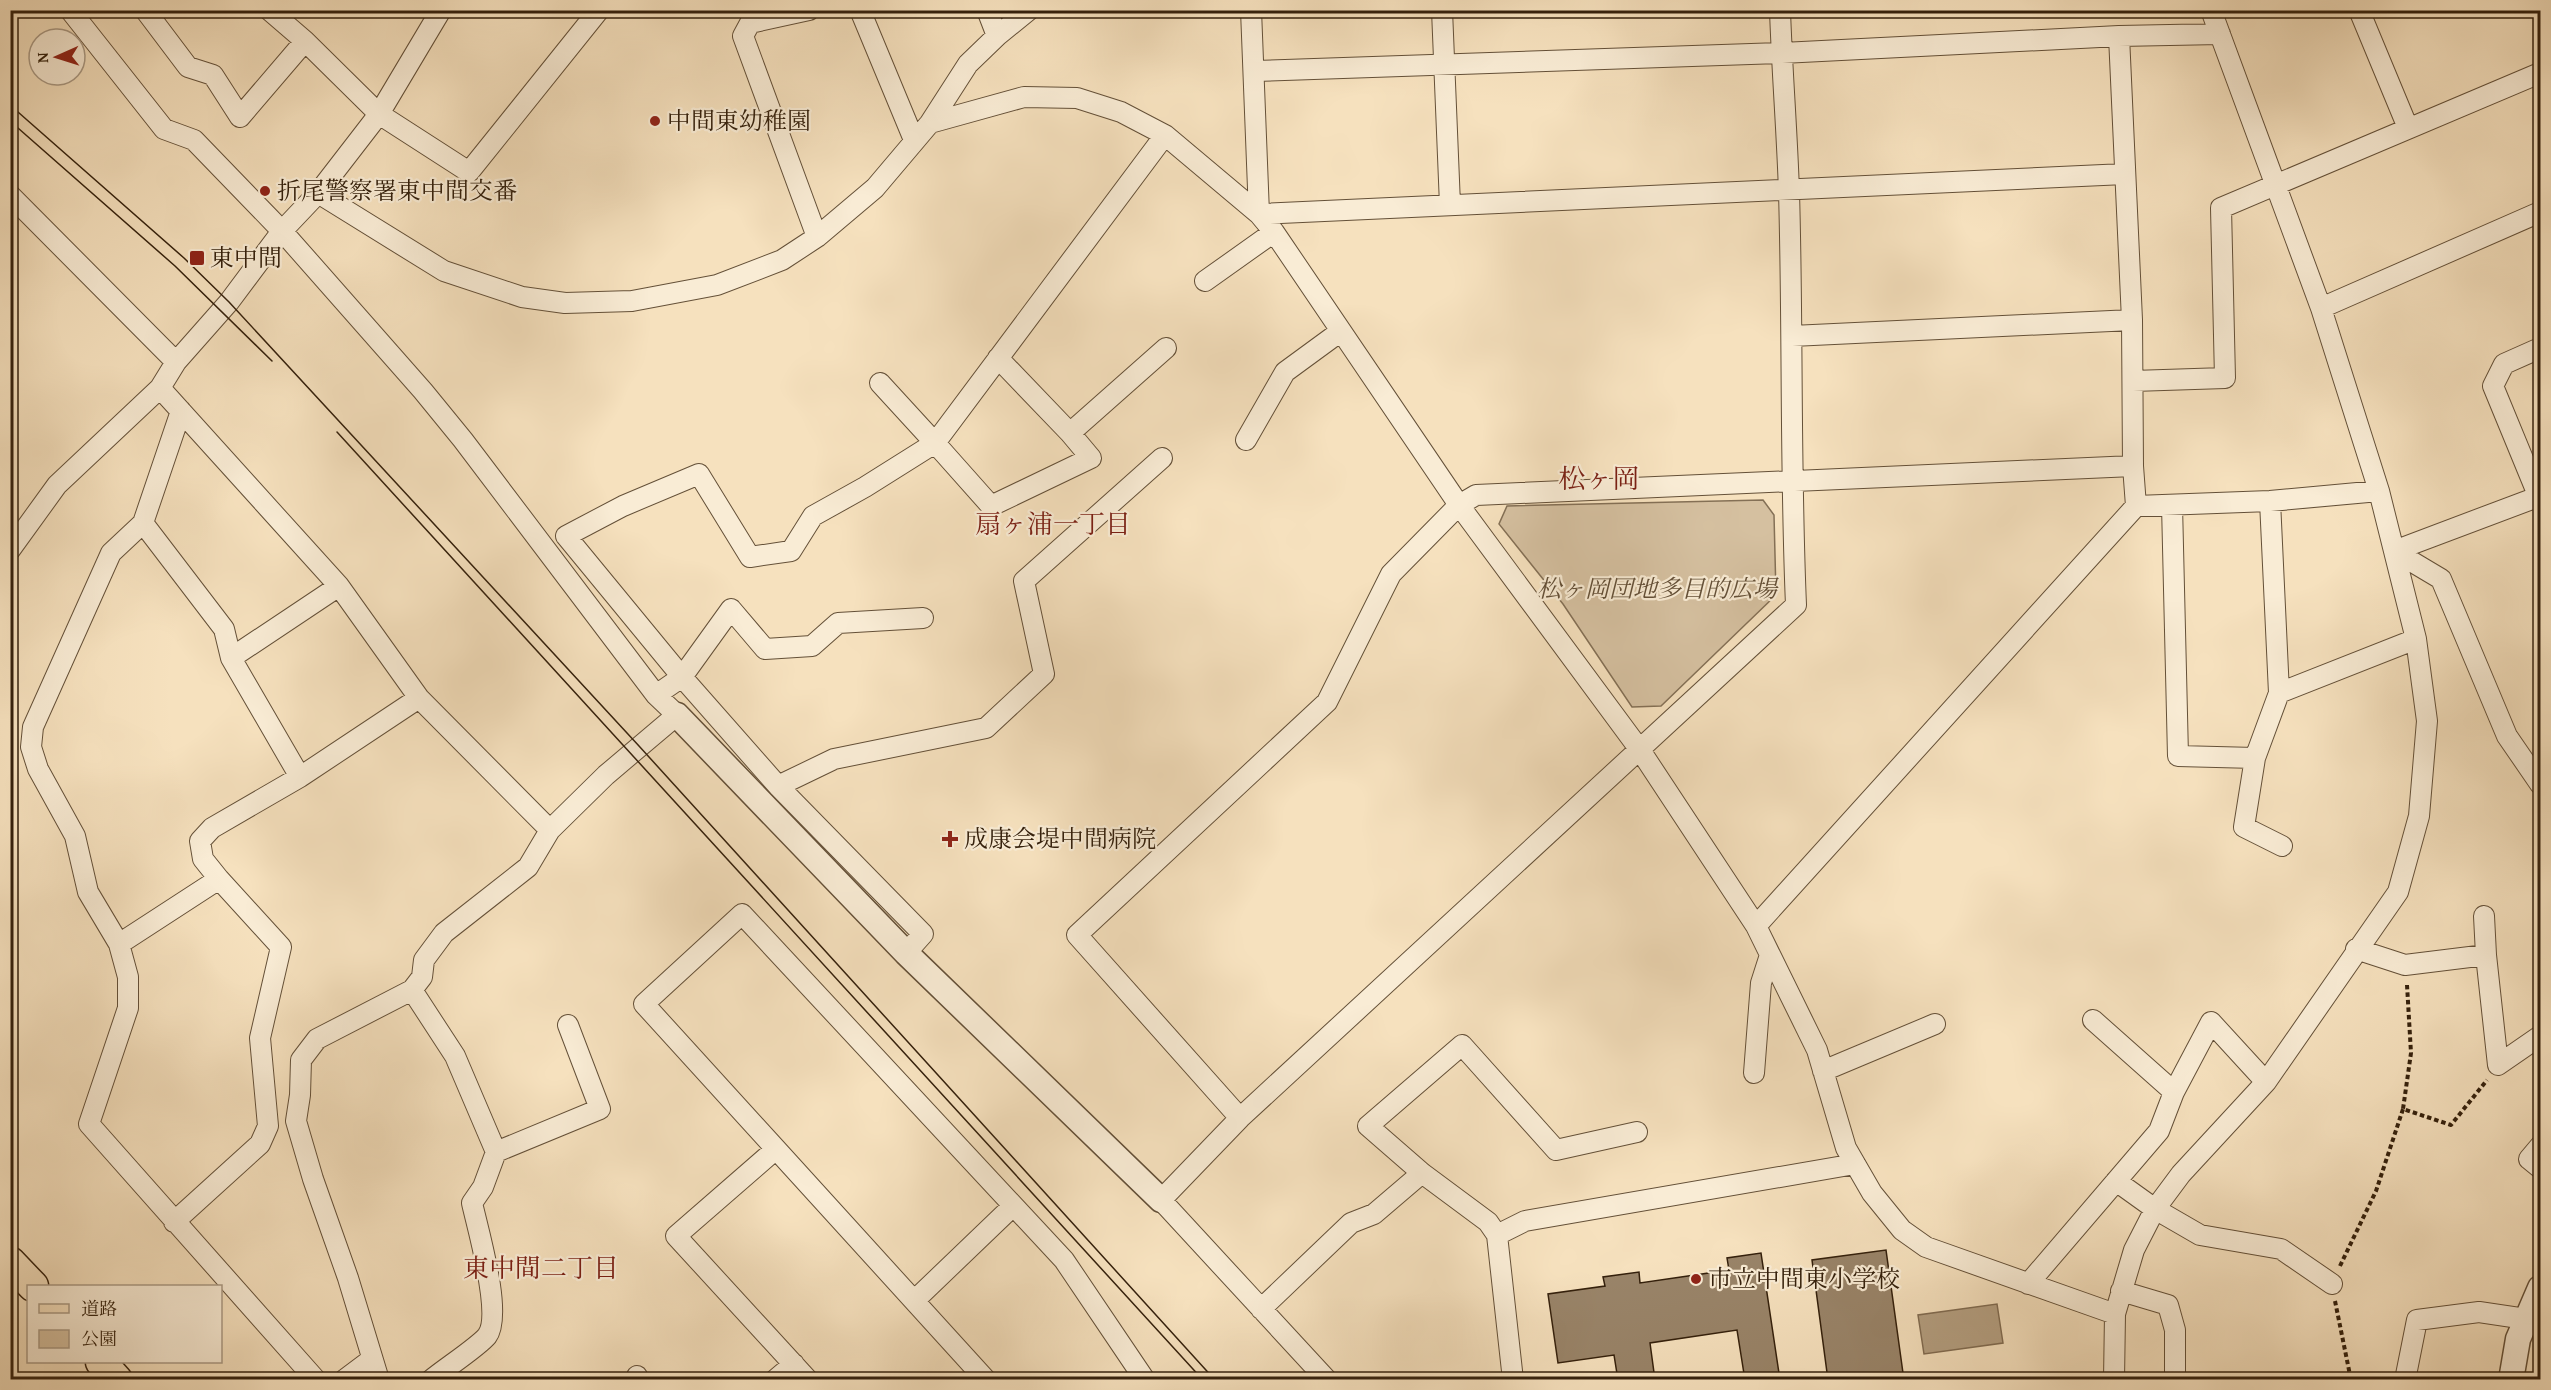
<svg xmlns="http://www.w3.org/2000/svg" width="2551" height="1390" font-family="'Gentium Book Plus','Noto Serif JP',serif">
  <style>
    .green { fill: #d5c0a0; stroke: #847056; stroke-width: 1.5 }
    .water { fill: #b49f81; stroke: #816c52; stroke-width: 1.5 }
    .building { fill: #998469; stroke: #34200c; stroke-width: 1.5 }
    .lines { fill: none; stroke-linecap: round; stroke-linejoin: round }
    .minor-casing { stroke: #645038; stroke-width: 22 }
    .tertiary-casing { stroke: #645038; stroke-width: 27 }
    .primary-casing { stroke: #34200c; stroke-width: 33 }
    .path { stroke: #34200c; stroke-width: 4; stroke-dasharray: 4.5 3; stroke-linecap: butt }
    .minor { stroke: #f9ecd5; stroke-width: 20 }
    .tertiary { stroke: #f9ecd5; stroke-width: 24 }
    .primary { stroke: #f6e1be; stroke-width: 30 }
    .tram { stroke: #34200c; stroke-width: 1.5 }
    .poi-dot { fill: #8f2418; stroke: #f9ecd5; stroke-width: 2 }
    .labels { text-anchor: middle; stroke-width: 4.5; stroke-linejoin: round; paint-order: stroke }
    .poi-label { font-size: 24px; fill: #34200c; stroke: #f9ecd5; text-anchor: start }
    .park-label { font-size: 24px; font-style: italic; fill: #645038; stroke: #f9ecd5 }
    .neighbourhood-label { font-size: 26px; fill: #7a1f14; stroke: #f9ecd5 }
    .quarter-label { font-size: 27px; fill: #7a1f14; stroke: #f9ecd5 }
  </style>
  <rect width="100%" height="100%" fill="#f6e1be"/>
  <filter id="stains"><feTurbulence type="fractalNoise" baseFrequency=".00333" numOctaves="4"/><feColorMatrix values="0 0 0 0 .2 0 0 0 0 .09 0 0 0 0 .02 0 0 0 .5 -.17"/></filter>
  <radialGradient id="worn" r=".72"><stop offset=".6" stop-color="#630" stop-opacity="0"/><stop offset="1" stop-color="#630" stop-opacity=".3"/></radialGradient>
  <path class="green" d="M1763,500L1774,515L1776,595L1661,706L1632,707L1563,604L1499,524L1507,506Z"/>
  <path class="water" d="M1997,1304L2003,1343L1924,1354L1918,1315Z"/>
  <path class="building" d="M1886,1250L1903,1373L1859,1380H1828L1812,1260Z
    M1761,1253L1780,1380H1745L1737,1330L1650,1343L1655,1380H1618L1614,1355L1558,1363L1548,1294L1605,1286L1603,1277L1639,1272L1640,1283L1729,1270L1727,1258Z"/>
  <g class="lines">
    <defs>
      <path id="minor" d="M70,10L164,129L194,140L282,231L423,391L463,440L656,695L677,715L606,775L550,830L528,867L444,933L424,960L422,977L412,990L317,1039L301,1060L300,1095L296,1121L313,1179L348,1278L379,1380
        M145,10L188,67L213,75L240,117L305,41
        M269,10L305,41L379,114L469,172L599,10
        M809,10L750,23L743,36L817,237
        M860,10L914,140
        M987,10L997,36
        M1251,10L1259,214
        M1442,10L1450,205
        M2359,10L2408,128
        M1254,71L1782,53L2119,36
        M930,123L1024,97L1077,98L1121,112L1165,135L1259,214L1274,232L1459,505L1640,750L1756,926L1817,1050L1846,1148L1872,1193L1902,1230L1926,1247L2115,1314
        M318,193L444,271L522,297L565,303L632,301L717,285L782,260L817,237L875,188L930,123L968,64L997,36L1029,10
        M10,195L176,362
        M1259,214L2125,174
        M1205,281L1274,232
        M2321,308L2540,212
        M1792,336L2132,320
        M2540,348L2504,364L2493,386L2540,500
        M998,358L1070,433L1091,458L991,506L935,443L1165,135
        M2133,381L2225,378L2221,208L2540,73
        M880,383L935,443L865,487L813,516L791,551L750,557L699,474L623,506L566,536L682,677L778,786L923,934L906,953
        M160,388L339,586L419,698L550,830
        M181,411L143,523L111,553L33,727L31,747L38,769L75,836L88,892L119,944L128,977V1008L89,1124L316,1380
        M1070,433L1166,348
        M1246,440L1285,372L1341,331
        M2172,505L2178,756L2255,758L2279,693L2270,501
        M2136,506L2270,501L2379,491
        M143,523L224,629L231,658L300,777L212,828L200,841L203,859L219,879
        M10,550L57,485L160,388L176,362L229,302L282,231L318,193L379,114L441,10
        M2394,551L2441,579L2507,736L2540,784
        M2394,551L2540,496
        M231,658L339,586
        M2279,693L2416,639
        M656,695L682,677L731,609L765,649L812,646L838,623L923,618
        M2255,758L2244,827L2282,846
        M300,777L419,698
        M778,786L834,759L986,728L1044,674L1024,581L1162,458
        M2484,916L2486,955L2498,1065L2540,1036
        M1756,926L2136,506L2133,466L2132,320L2119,36L2220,34
        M119,944L219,879L281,947L260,1038L268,1126L260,1144L174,1222
        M2356,949L2405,965L2486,955
        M412,990L455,1056L496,1152L483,1187L472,1203C478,1230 503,1315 487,1336C478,1347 444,1369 431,1380
        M2093,1020L2174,1092
        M1823,1071L1935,1024
        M1754,1073L1761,983L1770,955
        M1240,1118L1077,935L1327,702L1391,574L1459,505L1476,495L2133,466
        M2540,1146L2529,1159L2540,1168
        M776,1149L986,1380
        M496,1152L600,1109L568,1025
        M2116,1181L2155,1209L2200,1235L2281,1249L2332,1284
        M1497,1235L1525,1221L1855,1164
        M2028,1284L2159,1131L2174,1092L2211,1022L2266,1082
        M2121,1291L2168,1305L2175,1330V1380
        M915,1300L1013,1206
        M1261,1309L1351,1223L1374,1214L1422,1173
        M637,1376L639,1380
        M344,1380L372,1359
        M775,1380L794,1364
        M808,1380L676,1236L776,1149L644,1004L742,914L1064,1260L1145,1380
        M1327,1380L1161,1200L1240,1118L1796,605C1790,467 1793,330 1789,192C1787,131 1782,71 1780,10
        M1513,1380L1497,1235L1488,1222L1422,1173L1368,1126L1462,1045L1556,1150L1637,1132
        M2114,1380L2115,1314L2134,1250L2155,1209L2181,1174L2266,1082L2398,892L2419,816L2427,721L2416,639L2379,491L2321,308L2211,10
        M2405,1380L2417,1320L2479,1312L2526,1319"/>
      <path id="tertiary" d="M677,715L906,953L1161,1200
        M2511,1380L2518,1339L2540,1288"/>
      <path id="primary" d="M10,1262L33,1286
        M101,1362L117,1380"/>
    </defs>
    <use href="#minor" class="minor-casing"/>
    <use href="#tertiary" class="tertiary-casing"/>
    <use href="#primary" class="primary-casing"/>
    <path class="path" d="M2407,985L2411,1053L2403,1109L2451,1125L2487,1080
      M2340,1266L2376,1191L2403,1109
      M2335,1301L2351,1380"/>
    <use href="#minor" class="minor"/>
    <use href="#tertiary" class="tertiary"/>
    <use href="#primary" class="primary"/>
    <path class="tram" d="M10,105L184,258L229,302L639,746L1215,1380
      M10,121L175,266L272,361
      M337,432L1203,1380"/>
  </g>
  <g class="poi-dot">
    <circle cx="655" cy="121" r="6"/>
    <circle cx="265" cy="191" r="6"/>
    <rect x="189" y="250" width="16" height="16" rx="3"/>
    <path d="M947 830h6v6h6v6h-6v6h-6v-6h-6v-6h6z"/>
    <circle cx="1696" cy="1279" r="6"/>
  </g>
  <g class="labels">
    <g class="poi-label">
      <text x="667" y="129">中間東幼稚園</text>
      <text x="277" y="199">折尾警察署東中間交番</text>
      <text x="210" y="266">東中間</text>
      <text x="964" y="847">成康会堤中間病院</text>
      <text x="1708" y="1287">市立中間東小学校</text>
    </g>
    <g class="park-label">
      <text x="1657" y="597">松ヶ岡団地多目的広場</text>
    </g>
    <g class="neighbourhood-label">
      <text x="1053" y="533">扇ヶ浦一丁目</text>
      <text x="541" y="1277">東中間二丁目</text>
    </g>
    <g class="quarter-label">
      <text x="1599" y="488">松ヶ岡</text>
    </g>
  </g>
  <rect width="2551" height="1390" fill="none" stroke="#f6e1be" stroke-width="36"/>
  <rect x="12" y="12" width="2527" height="1366" fill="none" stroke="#34200c" stroke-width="3"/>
  <rect x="18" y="18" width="2515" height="1354" fill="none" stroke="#34200c" stroke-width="1.5"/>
  <rect x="27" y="1285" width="195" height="78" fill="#f9ecd5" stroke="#aa9a85" stroke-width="1.5"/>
  <rect x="39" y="1304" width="30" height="9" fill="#f6e1be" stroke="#aa9a85" stroke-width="1.5"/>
  <text x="81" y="1315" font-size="18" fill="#34200c">道路</text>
  <rect x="39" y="1330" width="30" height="18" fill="#d5c0a0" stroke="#aa9a85" stroke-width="1.5"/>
  <text x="81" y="1345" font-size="18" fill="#34200c">公園</text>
  <g transform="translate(57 57) rotate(267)"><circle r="28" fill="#f9ecd5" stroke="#aa9a85" stroke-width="1.5"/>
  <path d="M0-4.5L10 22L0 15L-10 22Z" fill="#8f2418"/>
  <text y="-9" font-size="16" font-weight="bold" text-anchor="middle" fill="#34200c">N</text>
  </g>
  <rect width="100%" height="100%" filter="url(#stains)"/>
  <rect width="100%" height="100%" fill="url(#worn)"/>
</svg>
